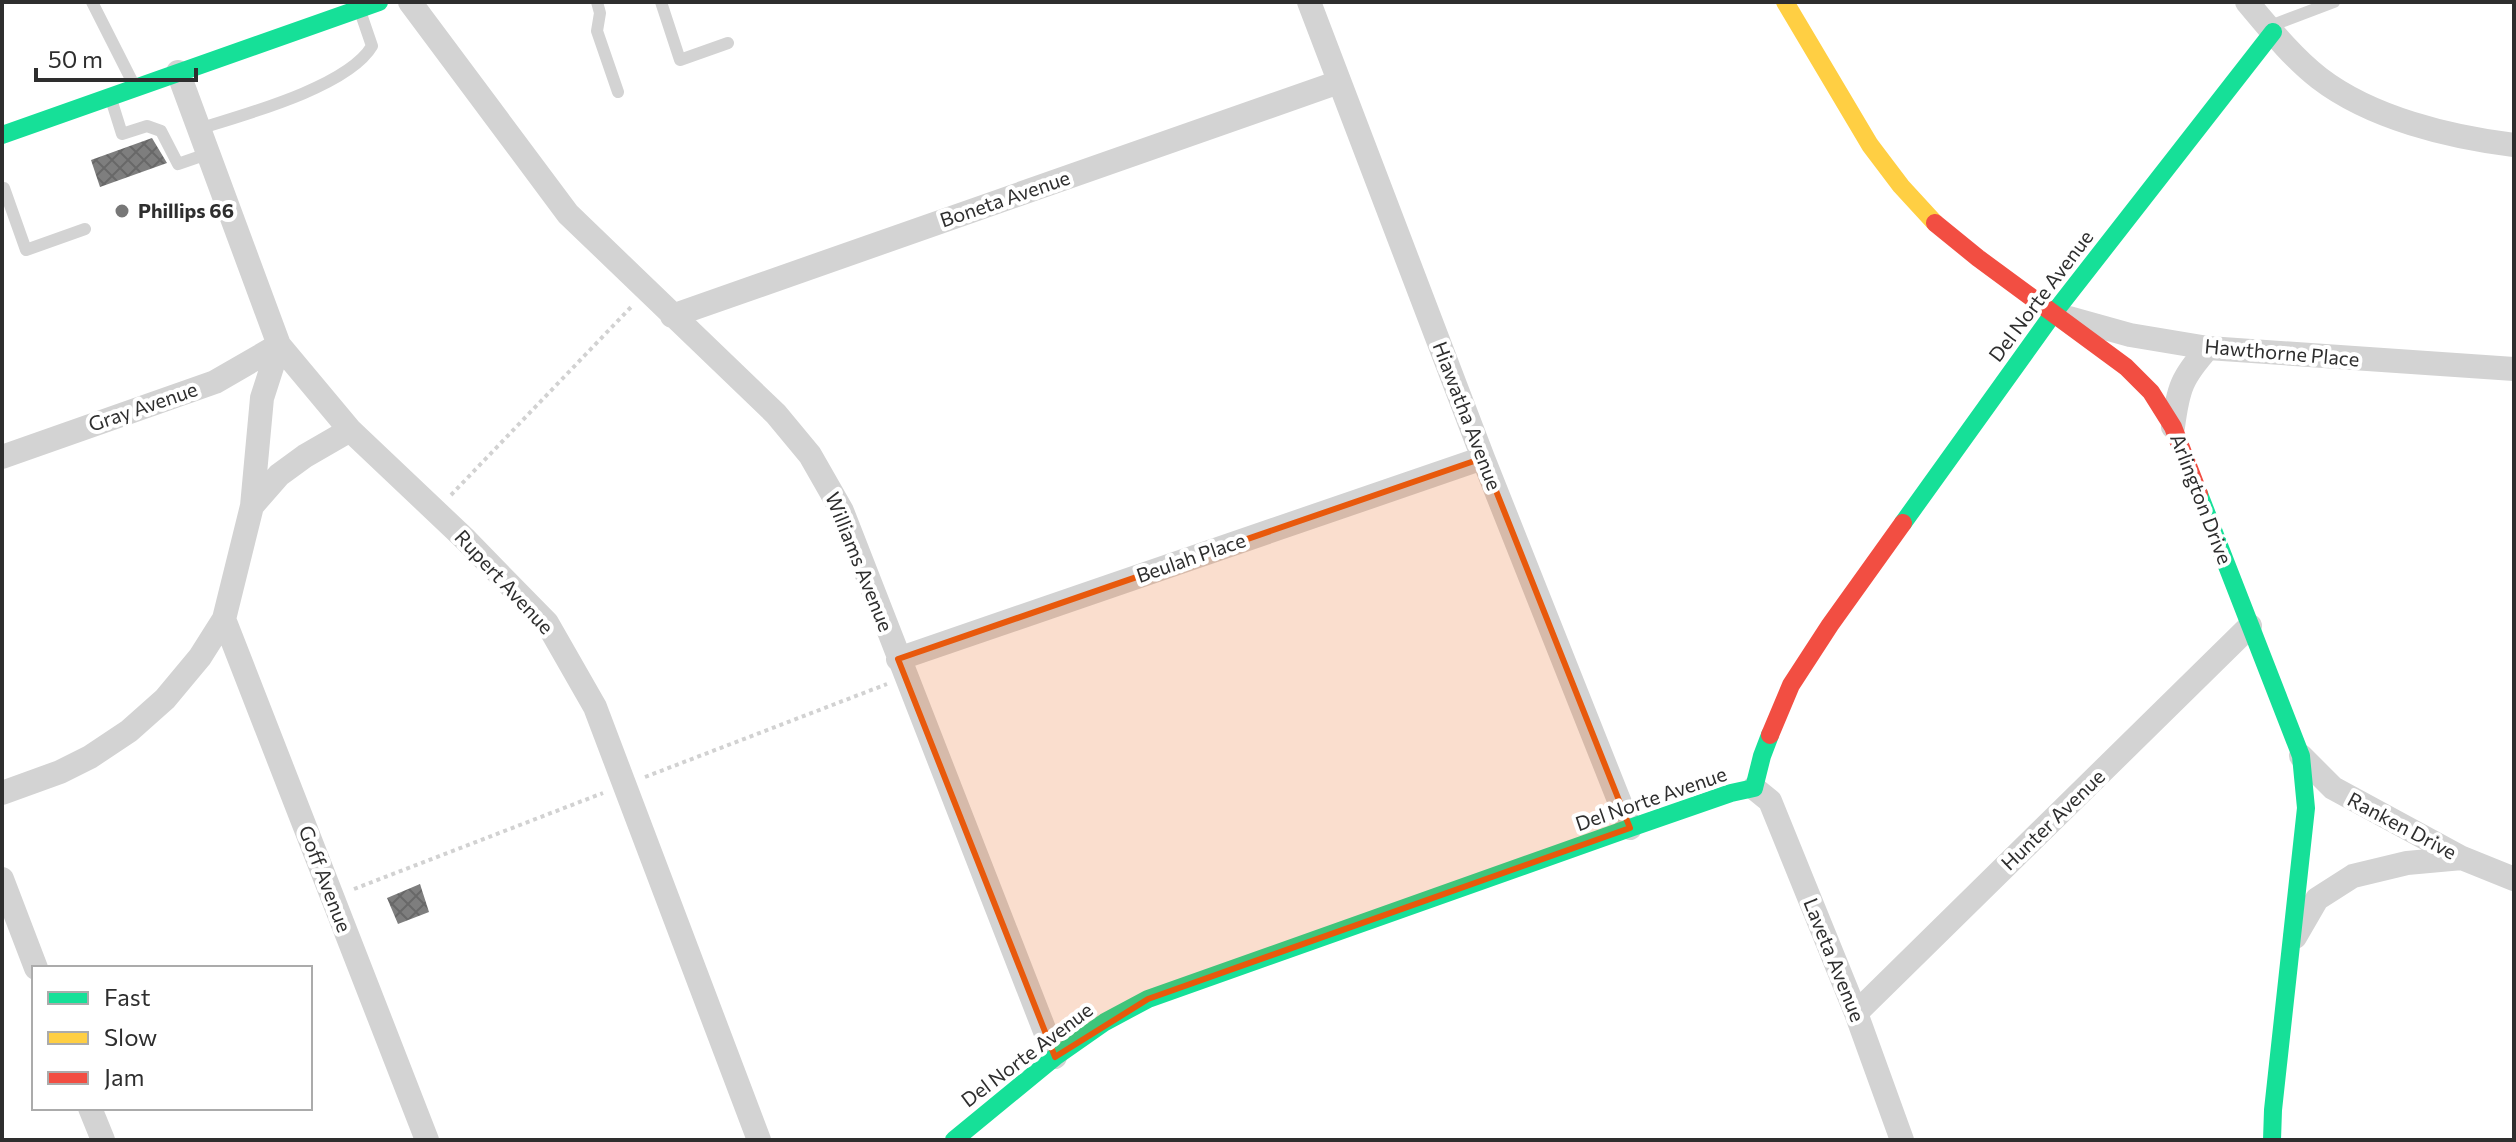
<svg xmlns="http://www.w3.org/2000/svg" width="2516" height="1142" font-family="Commissioner,sans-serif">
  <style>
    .building { fill: url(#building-cross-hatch) }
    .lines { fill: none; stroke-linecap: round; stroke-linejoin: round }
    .path { stroke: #d2d2d2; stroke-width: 4; stroke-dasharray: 4 4; stroke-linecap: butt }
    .lane { stroke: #d3d3d3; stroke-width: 12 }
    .street { stroke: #d3d3d3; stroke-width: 24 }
    .fast { stroke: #16e098; stroke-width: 18 }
    .slow { stroke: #ffcf43; stroke-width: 18 }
    .jam { stroke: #f24e42; stroke-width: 18 }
    .marked { fill: #e8590c; fill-opacity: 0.2; stroke: #e8590c; stroke-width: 6; stroke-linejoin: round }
    .poi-dot { fill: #777; stroke: #fff; stroke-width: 3 }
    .labels { text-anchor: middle; stroke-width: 8; stroke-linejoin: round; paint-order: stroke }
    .street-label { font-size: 20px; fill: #2e2e2e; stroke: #fff }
    .poi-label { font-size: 20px; font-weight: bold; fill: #2e2e2e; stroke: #fff; text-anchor: start }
  </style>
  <defs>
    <pattern id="building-cross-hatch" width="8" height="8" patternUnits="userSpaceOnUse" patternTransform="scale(2)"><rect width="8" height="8" fill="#7e7e7e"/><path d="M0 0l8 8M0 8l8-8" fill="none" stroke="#686868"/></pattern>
  </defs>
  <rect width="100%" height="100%" fill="#fff"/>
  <path class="building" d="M152,138L167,163L100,187L91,160Z
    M420,884L429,912L398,924L387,898Z"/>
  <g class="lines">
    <path class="path" d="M451,495L633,305
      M645,777L887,684
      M354,889L603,793"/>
    <path class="lane" d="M92,2L135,87
      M597,2L600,13L597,31L618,92
      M661,2L680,60L728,43
      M2270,26L2334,2
      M111,99L122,134L147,126L161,131L178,164L207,154
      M198,129C243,115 348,87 372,46L360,11
      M4,188L26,250L85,229"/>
    <path class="street" d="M410,2L568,214L776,414L810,455L842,511L1055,1057
      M1309,2L1483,458L1630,828
      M2247,2C2269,28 2292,57 2319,78C2371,118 2449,137 2514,145
      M178,72L279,345L350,430L464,538L547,623L595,707L759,1140
      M672,316L1339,82
      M2069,318L2130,335L2208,348L2514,369
      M2173,427C2178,388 2182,377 2208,348
      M2,457L215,382L279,345
      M252,506L279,475L305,456L350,430
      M224,619L427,1140
      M898,659L1483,458
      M2301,756L2333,788L2462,858L2514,879
      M1754,788L1770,801L1856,1013L1902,1140
      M2,793L60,772L90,757L129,731L165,699L200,657L224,619L252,506L262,398L279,345
      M2,879L36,968
      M2295,937L2317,899L2353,876L2407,863L2462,858
      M1856,1013L2250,626
      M90,1108L103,1140"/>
    <path class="fast" d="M2,135L379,2
      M2199,494L2301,756L2306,808L2273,1110L2272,1140
      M1903,523L2053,314L2273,32
      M954,1140L1055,1057L1105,1022L1148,999L1630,828L1731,793L1754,788L1762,756L1770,735"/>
    <path class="slow" d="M1785,2L1870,145L1901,186L1935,223"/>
    <path class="jam" d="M1935,223L1978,258L2126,367L2151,392L2173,427L2199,494
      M1770,735L1791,685L1830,625L1903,523"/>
  </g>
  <path class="marked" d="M1483,458L1630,828L1148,999L1055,1057L898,659Z"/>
  <circle class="poi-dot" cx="122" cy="211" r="8"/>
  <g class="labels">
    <g class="street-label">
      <text transform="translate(1005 199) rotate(-19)" y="7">Boneta Avenue</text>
      <text transform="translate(2041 296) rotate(-53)" y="7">Del Norte Avenue</text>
      <text transform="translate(2282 353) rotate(5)" y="7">Hawthorne Place</text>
      <text transform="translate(143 407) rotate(-19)" y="7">Gray Avenue</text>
      <text transform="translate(1467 416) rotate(69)" y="7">Hiawatha Avenue</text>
      <text transform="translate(2201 499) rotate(69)" y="7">Arlington Drive</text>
      <text transform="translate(1191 558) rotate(-19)" y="7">Beulah Place</text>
      <text transform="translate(859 562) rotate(68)" y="7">Williams Avenue</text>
      <text transform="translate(504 582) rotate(47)" y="7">Rupert Avenue</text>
      <text transform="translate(1651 799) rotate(-19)" y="7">Del Norte Avenue</text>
      <text transform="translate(2053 820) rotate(-44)" y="7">Hunter Avenue</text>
      <text transform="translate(2402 826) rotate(28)" y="7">Ranken Drive</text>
      <text transform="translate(325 879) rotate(69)" y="7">Goff Avenue</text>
      <text transform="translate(1834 960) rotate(68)" y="7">Laveta Avenue</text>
      <text transform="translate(1027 1055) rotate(-37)" y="7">Del Norte Avenue</text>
    </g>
    <g class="poi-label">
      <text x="138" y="218">Phillips 66</text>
    </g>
  </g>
  <rect width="2516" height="1142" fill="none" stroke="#2e2e2e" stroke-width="8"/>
  <rect x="32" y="966" width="280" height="144" fill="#ffffff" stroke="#ababab" stroke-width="2"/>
  <rect x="48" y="992" width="40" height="12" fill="#16e098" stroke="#ababab" stroke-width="2"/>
  <text x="104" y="1006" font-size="24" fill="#2e2e2e">Fast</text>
  <rect x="48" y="1032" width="40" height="12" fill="#ffcf43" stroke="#ababab" stroke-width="2"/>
  <text x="104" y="1046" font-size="24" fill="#2e2e2e">Slow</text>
  <rect x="48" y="1072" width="40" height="12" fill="#f24e42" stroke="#ababab" stroke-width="2"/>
  <text x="104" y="1086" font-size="24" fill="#2e2e2e">Jam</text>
  <path d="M36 68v12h160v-12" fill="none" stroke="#2e2e2e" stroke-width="4"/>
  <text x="48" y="68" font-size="24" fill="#2e2e2e" stroke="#ffffff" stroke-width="6" paint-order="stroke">50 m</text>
</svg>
